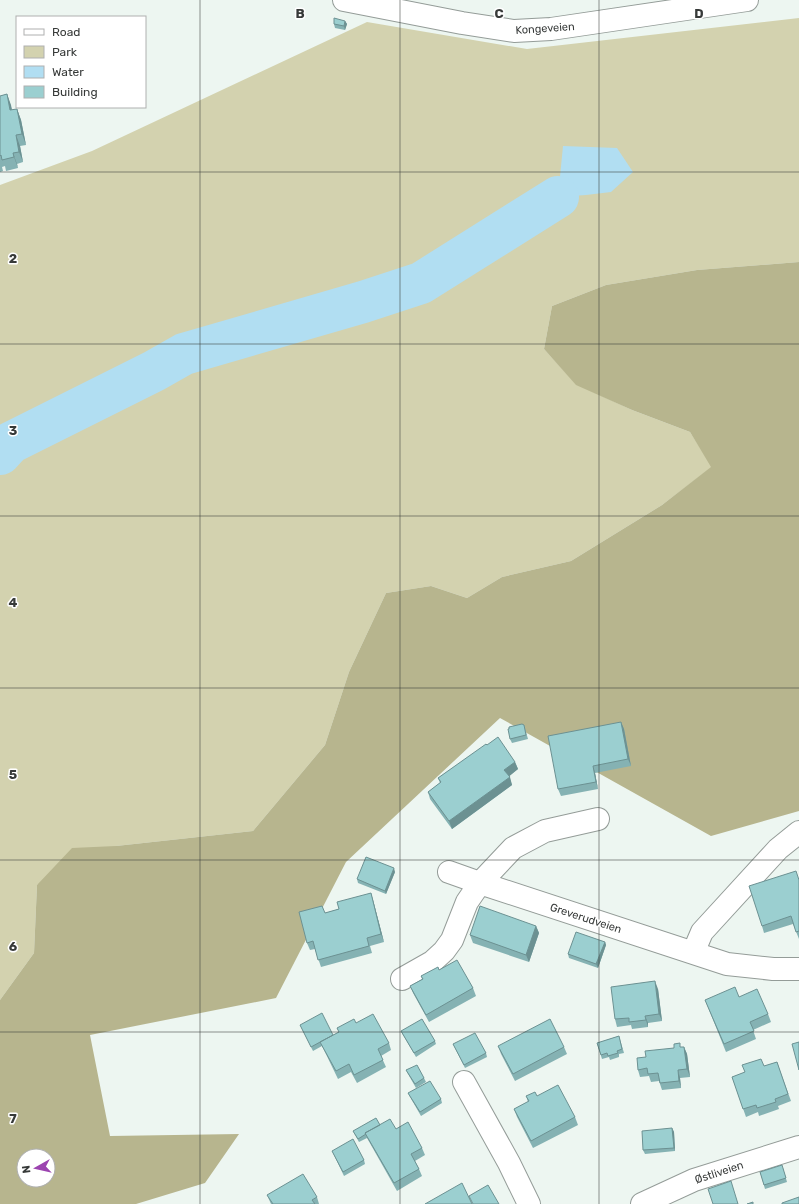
<svg xmlns="http://www.w3.org/2000/svg" width="799" height="1204" font-family="Rubik,sans-serif">
  <style>
    .green { fill: #d3d2af }
    .forest { fill: #b7b58e; fill-rule: evenodd }
    .water { fill: #b1def2 }
    .lines { fill: none; stroke-linecap: round; stroke-linejoin: round }
    .river { stroke: #b1def2; stroke-width: 42 }
    .minor-casing { stroke: #949c98; stroke-width: 24 }
    .minor { stroke: #fff; stroke-width: 22 }
    .wall { fill: #85b2b3 }
    .shaded-wall { fill: #6c9192 }
    .building { fill: #9bcfd0; stroke: #6c9192 }
    .grid { fill: none; stroke: #373a39; stroke-width: 1; stroke-opacity: 0.55 }
    .labels { text-anchor: middle; stroke-width: 3; stroke-linejoin: round; paint-order: stroke }
    .street-label { font-size: 11px; fill: #373a39; stroke: #fff }
    .grid-label { font-size: 13px; text-anchor: middle; font-weight: bold; fill: #373a39; stroke: #fff; stroke-width: 3; stroke-linejoin: round; paint-order: stroke }
  </style>
  <rect width="100%" height="100%" fill="#edf6f1"/>
  <path class="green" d="M799,18V262L697,270L606,285L552,306L544,349L576,384L632,410L690,432L712,467L662,505L571,561L502,577L467,598L431,586L386,593L349,672L325,745L253,831L116,846L37,885L34,953L0,1000V185L92,151L367,22L527,49Z"/>
  <path class="forest" d="M799,262V811L711,836L500,718L346,862L276,998L90,1035L110,1136L239,1134L205,1183L136,1204H0V1000L34,953L37,885L72,848L116,846L253,831L325,745L349,672L386,593L431,586L467,598L502,577L571,561L662,505L711,467L690,432L632,410L576,385L544,349L552,306L606,285L697,270ZM24,1156H48V1180H24Z"/>
  <path class="water" d="M563,146L617,148L633,172L611,192L586,195L558,197Z"/>
  <g class="lines">
    <path class="river" d="M0,454L10,443L154,371L184,354L363,302L421,283L558,197"/>
    <defs>
      <path id="minor" d="M344,0L462,23L514,31L551,29L747,0
        M449,872L480,883L727,964L773,969H799
        M693,953L702,932L778,849L799,832
        M402,979L432,962L444,951L452,940L467,902L480,883L513,848L545,831L598,819
        M464,1082L509,1163L529,1204
        M642,1204L694,1180L799,1147"/>
    </defs>
    <use href="#minor" class="minor-casing"/>
    <use href="#minor" class="minor"/>
  </g>
  <path class="wall" d="M345,21L347,24L345,30L335,28L334,24Z
    M7,94L12,110L17,109L21,120L26,145L20,146L23,162L17,164L18,168L6,171L5,166L2,167L3,171L0,172V96Z
    M621,722L624,729L631,766L595,773L598,789L561,796L558,789Z
    M524,725L528,739L512,743L510,739Z
    M487,745L515,762L518,769L509,776L512,785L452,829L430,799L428,792L440,783L438,778Z
    M395,872L386,894L358,883L357,879Z
    M799,879V939L793,924L764,933L762,926Z
    M371,893L373,900L384,942L370,946L372,953L321,967L315,949L310,950L307,943L325,913L339,909Z
    M536,926L539,933L529,962L473,943L470,935Z
    M605,942L606,945L598,968L569,958L568,954Z
    M439,970L473,988L476,996L429,1022L413,993L410,986L422,979L421,976Z
    M658,989L662,1021L648,1023V1027L632,1029L631,1025L617,1027L615,1019Z
    M739,997L768,1014L771,1022L753,1030L756,1039L726,1052L705,1000Z
    M356,1023L389,1043L391,1050L381,1056L386,1067L357,1083L351,1072L338,1079L322,1046L313,1051L300,1025L333,1035L339,1032L337,1028Z
    M401,1031L435,1041L436,1044L416,1057L403,1035Z
    M619,1036L624,1053L619,1054V1057L610,1060L609,1057L602,1059L597,1043Z
    M453,1044L486,1053L487,1057L465,1068Z
    M498,1046L564,1047L567,1054L515,1081L501,1054Z
    M681,1047H684L687,1054L690,1077L680,1078L681,1088L662,1090L659,1081L651,1082L649,1076L640,1077L638,1070L646,1057Z
    M777,1062L791,1101L778,1106L779,1109L759,1116L758,1112L746,1117L732,1077Z
    M406,1070L424,1078L426,1082L416,1088L408,1074Z
    M408,1093L441,1099L442,1103L421,1116L410,1097Z
    M526,1096H537L575,1117L578,1125L533,1148L517,1117L514,1109L528,1102Z
    M380,1125L396,1129L422,1148L425,1155L415,1161L419,1169L422,1176L397,1191L367,1138L359,1142L355,1135L353,1131Z
    M672,1128L674,1132L675,1151L645,1154L643,1150Z
    M332,1151L364,1160L365,1164L344,1176Z
    M783,1168L787,1182L765,1189L760,1172Z
    M267,1195L317,1197L319,1204H271Z"/>
  <path class="shaded-wall" d="M345,21L347,24L345,30L344,26Z
    M7,94L11,105L14,121L10,110Z
    M17,109L21,120L26,145L22,134Z
    M16,135L20,146L23,162L19,152Z
    M13,153L17,164L18,168L14,157Z
    M621,722L624,729L631,766L628,759Z
    M515,762L518,769L507,778L504,770Z
    M593,766L595,773L598,789L596,782Z
    M510,777L512,785L452,829L449,821Z
    M394,868L395,872L386,894L385,891Z
    M371,893L373,900L384,942L381,934Z
    M536,926L539,933L529,962L526,955Z
    M605,942L606,945L598,968L596,964Z
    M655,981L658,989L662,1021L659,1014Z
    M645,1016L648,1023V1027L646,1020Z
    M684,1047L687,1054L690,1077L687,1069Z
    M678,1070L680,1078L681,1088L679,1081Z
    M672,1128L674,1132L675,1151L674,1148Z"/>
  <path class="building" d="M334,18L345,21L344,26L334,24Z
    M7,94L10,110L17,109L22,134L16,135L19,152L13,153L14,157L2,160L1,155L0,156V96Z
    M621,722L628,759L593,766L596,782L558,789L548,736Z
    M522,724L524,725L526,735L510,739L508,729H509V727Z
    M498,737L515,762L504,770L510,777L449,821L428,792L441,782L438,778L486,744L487,745Z
    M366,857L394,868L385,891L357,879Z
    M796,871L799,880V931L796,932L791,916L762,926L749,886Z
    M371,893L381,934L367,938L369,946L318,960L313,941L307,943L299,912L322,906L325,913L339,909L337,902Z
    M480,906L536,926L526,955L470,935Z
    M576,932L605,942L596,964L568,954Z
    M457,960L473,988L426,1015L410,986L423,979L421,976L438,967L439,970Z
    M655,981L659,1014L645,1016L646,1020L629,1022V1018L615,1019L611,987Z
    M735,987L739,997L757,989L768,1014L750,1022L754,1031L724,1044L705,1000Z
    M322,1013L333,1035L311,1047L300,1025Z
    M373,1014L389,1043L378,1049L383,1060L354,1075L349,1064L336,1071L320,1042L339,1032L337,1028L354,1019L356,1023Z
    M422,1019L435,1041L414,1053L401,1031Z
    M550,1019L564,1047L513,1074L498,1046Z
    M475,1033L486,1053L464,1065L453,1044Z
    M619,1036L622,1049L617,1051L618,1053L608,1056L607,1053L601,1055L597,1043Z
    M799,1042V1070L792,1044Z
    M680,1043V1047H684L687,1069L678,1070L679,1081L660,1083L658,1073L648,1074L647,1068L638,1070L637,1058L646,1057L645,1051L674,1048V1044Z
    M761,1059L764,1066L777,1062L788,1094L775,1099L776,1102L757,1108L756,1105L743,1109L732,1077L745,1072L742,1065Z
    M417,1065L424,1078L415,1084L406,1070Z
    M430,1081L441,1099L420,1112L408,1093Z
    M558,1085L575,1117L531,1141L514,1109L529,1101L526,1096L535,1092L537,1096Z
    M376,1118L380,1125L365,1133L366,1134L358,1139L353,1131Z
    M390,1119L396,1129L408,1122L422,1148L411,1154L419,1169L394,1183L365,1133Z
    M672,1128L674,1148L643,1150L642,1131Z
    M353,1139L364,1160L343,1172L332,1151Z
    M782,1165L786,1178L764,1185L760,1172Z
    M303,1174L317,1197L312,1200L315,1204H273L267,1195Z
    M731,1181L738,1204H713L708,1189Z
    M462,1183L472,1204H425Z
    M488,1185L499,1204H473L469,1196Z
    M799,1197V1204H782V1203Z
    M753,1202V1204H747Z"/>
  <path class="grid" d="M200,0V1204M400,0V1204M599,0V1204M0,172H799M0,344H799M0,516H799M0,688H799M0,860H799M0,1032H799"/>
  <g class="labels">
    <g class="street-label">
      <text transform="translate(545 28) rotate(-4)" y="4">Kongeveien</text>
      <text transform="translate(586 918) rotate(18)" y="4">Greverudveien</text>
      <text transform="translate(719 1172) rotate(-18)" y="4">Østliveien</text>
    </g>
  </g>
  <g class="grid-label">
    <text x="300" y="18">B</text>
    <text x="499" y="18">C</text>
    <text x="699" y="18">D</text>
    <text x="13" y="263">2</text>
    <text x="13" y="435">3</text>
    <text x="13" y="607">4</text>
    <text x="13" y="779">5</text>
    <text x="13" y="951">6</text>
    <text x="13" y="1123">7</text>
  </g>
  <rect x="16" y="16" width="130" height="92" fill="#ffffff" stroke="#afb0b0"/>
  <rect x="24" y="29" width="20" height="6" fill="#ffffff" stroke="#afb0b0"/>
  <text x="52" y="36" font-size="12" fill="#373a39">Road</text>
  <rect x="24" y="46" width="20" height="12" fill="#d3d2af" stroke="#afb0b0"/>
  <text x="52" y="56" font-size="12" fill="#373a39">Park</text>
  <rect x="24" y="66" width="20" height="12" fill="#b1def2" stroke="#afb0b0"/>
  <text x="52" y="76" font-size="12" fill="#373a39">Water</text>
  <rect x="24" y="86" width="20" height="12" fill="#9bcfd0" stroke="#afb0b0"/>
  <text x="52" y="96" font-size="12" fill="#373a39">Building</text>
  <g transform="translate(36 1168) rotate(262)"><circle r="19" fill="#ffffff" stroke="#afb0b0"/>
  <path d="M0-3L7 15L0 10L-7 15Z" fill="#9c44b0"/>
  <text y="-6" font-size="11" font-weight="bold" text-anchor="middle" fill="#373a39">N</text>
  </g>
</svg>
